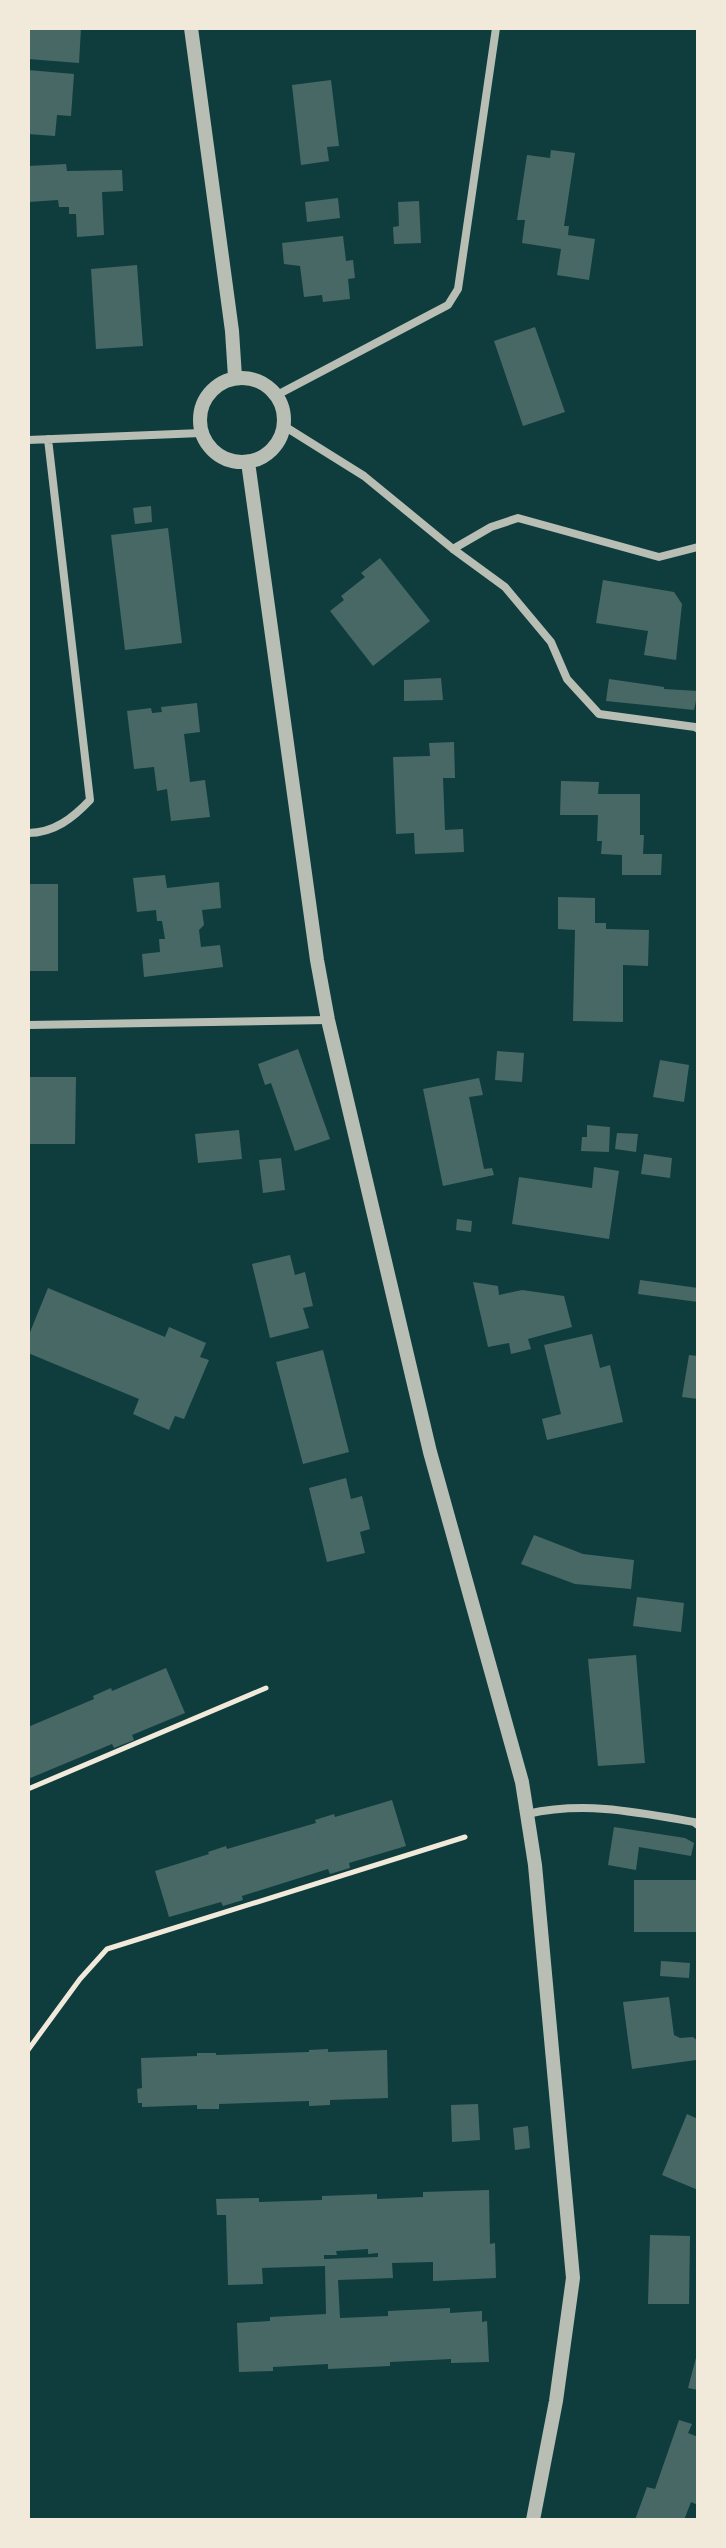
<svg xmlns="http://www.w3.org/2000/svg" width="726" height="2548" font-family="Rubik,sans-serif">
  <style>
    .building { fill: #486865; fill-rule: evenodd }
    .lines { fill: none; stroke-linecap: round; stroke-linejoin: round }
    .path { stroke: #f1e9da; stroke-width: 5 }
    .minor { stroke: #b8beb3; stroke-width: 8 }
    .tertiary { stroke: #b8beb3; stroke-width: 14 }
  </style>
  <rect width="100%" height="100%" fill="#0f3d3e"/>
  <path class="building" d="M28,28H81L79,63L28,59Z
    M28,70L74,74L71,116L57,115L55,136L28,134Z
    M331,80L339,146L327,147L329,161L301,165L292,85Z
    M551,150L575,153L564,226H569L568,235L595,239L589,280L557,275L561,249L522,243L525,220H517L527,155L550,158Z
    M66,164L67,171L122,170L123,191L102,192L104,235L77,237L76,214H69V207H59L58,200L28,202V166Z
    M338,198L340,218L307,222L305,202Z
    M419,201L421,243L394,244L393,227L399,226L398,202Z
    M343,236L346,261L353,260L355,278L348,279L350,299L323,302L322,295L304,297L300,266L284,264L282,243Z
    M137,265L143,346L96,349L91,269Z
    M535,327L565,412L523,426L494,341Z
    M151,506L152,522L135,524L133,508Z
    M168,528L182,643L125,650L111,535Z
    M380,558L430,621L373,666L330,611L344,600L341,596L365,577L361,573Z
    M603,580L674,592L682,604L676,660L644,655L648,631L596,623Z
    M441,678L443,700L404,701V680Z
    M609,679L664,687V689L698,691L694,710L606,701Z
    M197,703L200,732L184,734L190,782L205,780L210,817L171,821L167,789L157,791L154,767L134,769L127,711L151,708L152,713L162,712L161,707Z
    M454,742L455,778H443L445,830L463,829L464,852L415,854L414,833L396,834L393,757L430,756L429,743Z
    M561,781L599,782L598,794H640V835H644L643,854H662L661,875H622V855L601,854L602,841H597L598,815H560Z
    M165,875L167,888L219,882L221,908L202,910L204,925L199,930L201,947L220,945L223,967L144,977L142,954L160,952L159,939H165L162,921H157L156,910L137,912L133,878Z
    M28,884H58V971H28Z
    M558,897L595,898V923H606V929L649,930L648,966L623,965V1022L573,1021L575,930L558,929Z
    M298,1049L330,1139L295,1151L271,1083L265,1085L258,1064Z
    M497,1051L524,1053L522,1082L495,1080Z
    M660,1060L689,1065L684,1102L653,1097Z
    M28,1077H76L75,1144H28Z
    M479,1078L483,1095L469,1097L484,1169L492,1168L494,1175L443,1186L423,1089Z
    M587,1125L610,1127L609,1152L581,1151L582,1137H587Z
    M239,1130L242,1159L198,1163L195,1134Z
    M617,1133L638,1134L636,1152L615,1149Z
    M644,1154L672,1158L670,1178L641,1174Z
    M281,1158L285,1190L263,1193L259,1160Z
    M594,1167L619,1171L609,1239L512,1224L519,1177L592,1188Z
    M457,1219L472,1221L471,1232L456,1230Z
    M290,1255L295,1275L305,1272L313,1306L303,1308L309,1328L270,1338L252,1264Z
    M640,1280L698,1288V1302L638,1294Z
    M473,1282L498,1286L499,1295L522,1290L564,1296L572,1327L528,1339L531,1349L511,1354L509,1343L488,1347Z
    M48,1288L165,1337L169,1327L206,1343L200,1357L209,1360L184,1419L175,1416L169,1430L133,1414L139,1399L28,1353V1337Z
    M592,1334L600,1368L610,1365L623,1422L547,1440L542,1419L561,1414L544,1345Z
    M323,1350L349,1452L303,1464L276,1362Z
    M689,1355L698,1356V1399L682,1397Z
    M346,1478L351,1499L362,1496L370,1529L360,1532L365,1553L327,1562L309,1488Z
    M534,1535L583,1554L634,1560L631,1589L575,1584L521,1564Z
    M637,1597L684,1603L681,1632L633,1626Z
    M636,1655L645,1763L598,1766L588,1659Z
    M166,1668L185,1713L132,1735L134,1740L114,1748L112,1744L28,1779V1727L94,1699L93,1696L111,1688L112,1691Z
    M392,1800L406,1846L349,1863L350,1868L330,1874L328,1869L242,1896L243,1900L223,1906L221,1902L169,1917L155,1871L209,1854L208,1852L226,1846L227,1849L316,1823L315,1820L334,1814L335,1817Z
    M614,1827L685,1838L694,1843L691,1856L639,1847L636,1870L608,1865Z
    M634,1880H698L697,1932H634Z
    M661,1961L690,1963L689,1978L660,1976Z
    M669,1997L674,2035L680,2038L693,2037L698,2041V2057L696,2060L632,2069L623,2002Z
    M328,2049V2052L387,2050L388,2098L330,2100V2105L309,2106V2101L219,2104V2109H197V2105L142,2107V2103H138L137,2089L142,2088L141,2058L197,2056V2053H216V2055L309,2052V2050Z
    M478,2104L480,2140L452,2142L451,2105Z
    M687,2114L698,2119V2190L662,2175Z
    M528,2126L530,2148L515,2150L513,2128Z
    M489,2190L490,2244L495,2243L496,2278L433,2281V2262L392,2263L393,2278L338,2280L340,2318L388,2316V2311L450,2308V2313L482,2311V2322L487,2321L489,2362L451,2363V2359L390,2362V2366L328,2369V2364L273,2367V2371L239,2372L237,2323L270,2321V2317L326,2314L325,2266L262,2268L263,2284L228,2285L226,2215H217L216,2199L259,2198V2202L322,2200V2196L377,2194V2199L423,2197V2192ZM368,2249V2254L378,2253V2257L324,2259V2255H337L336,2251Z
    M650,2235L690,2236L689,2304H648Z
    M697,2354L698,2355V2390L688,2388Z
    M679,2420L692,2424L688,2433L698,2437V2505L691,2502L684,2520H635L647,2487L655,2489Z"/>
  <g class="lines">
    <path class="path" d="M28,1789L266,1688
      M28,2050L80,1979L107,1949L465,1837"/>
    <path class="minor" d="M277,395L448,305L458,289L496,28
      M284,426L364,476L453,549L505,587L551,642L567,679L599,714L695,727L698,729
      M28,440L201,433
      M453,549L491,527L518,518L659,557L698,547
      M28,833C54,833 73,818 90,800L48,439
      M28,1025L328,1020
      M527,1814C585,1801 637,1812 694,1822L698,1825"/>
    <path class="tertiary" d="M191,28L232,331L235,377
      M200 420a42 42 0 1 1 84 0a42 42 0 1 1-84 0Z
      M248,462L317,960L328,1020L430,1452L522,1782L535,1865L573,2278L556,2401L533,2520"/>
  </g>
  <rect width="726" height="2548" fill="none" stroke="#f1e9da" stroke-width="60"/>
</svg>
